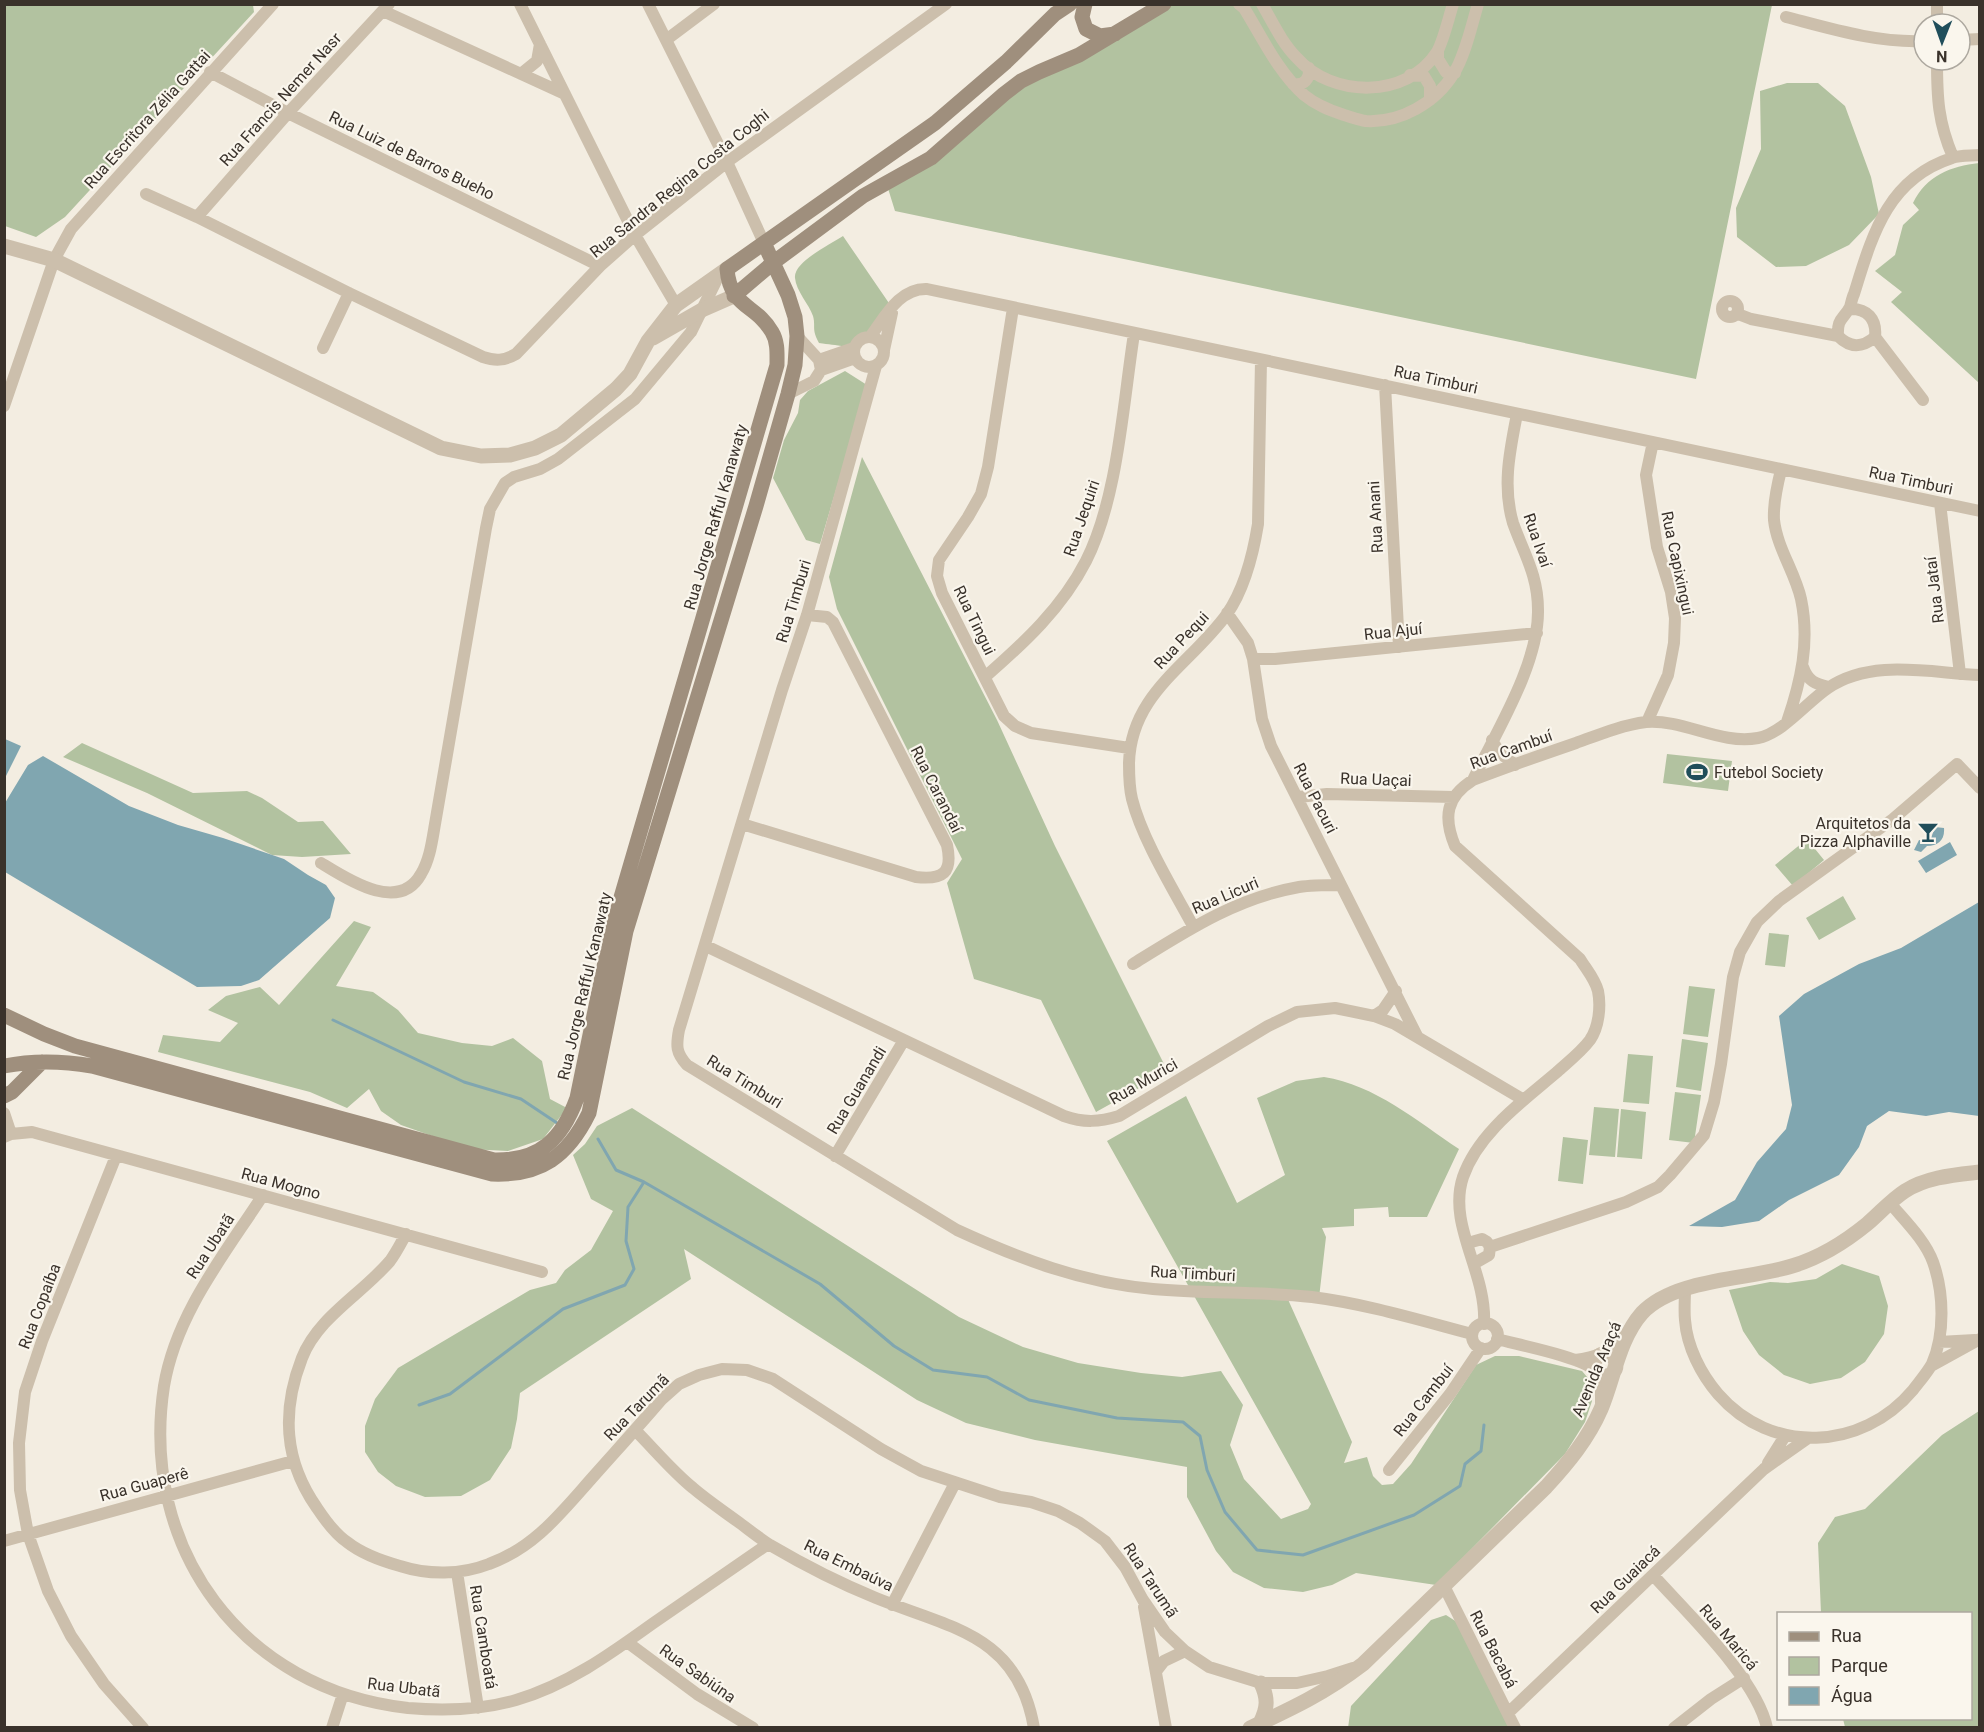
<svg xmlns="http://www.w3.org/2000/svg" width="1984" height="1732" font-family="Roboto,sans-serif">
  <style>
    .green { fill: #b2c2a0 }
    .water { fill: #80a6b0 }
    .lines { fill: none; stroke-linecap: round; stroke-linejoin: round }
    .stream { stroke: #80a6b0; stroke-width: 3 }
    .minor { stroke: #ccbfac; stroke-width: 12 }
    .tertiary { stroke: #ccbfac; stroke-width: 15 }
    .secondary { stroke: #9f8f7d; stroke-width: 15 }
    .labels { text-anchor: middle; stroke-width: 4.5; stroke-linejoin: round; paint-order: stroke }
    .street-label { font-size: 16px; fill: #3a322b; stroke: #faf6ed }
    .poi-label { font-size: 16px; fill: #3a322b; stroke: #faf6ed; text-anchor: start }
  </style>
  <rect width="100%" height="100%" fill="#f3ede1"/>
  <path class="green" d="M253,5L254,12L65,217L36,237L5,226V5Z
    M1151,5H1772L1696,379L895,211L886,182L1039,72Z
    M1787,83H1818L1845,106L1871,177L1879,214L1849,245L1806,266L1776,267L1737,237L1736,208L1761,149L1760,91Z
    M1979,163H1980L1979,383L1891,302L1902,292L1875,271L1895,255L1903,225L1919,210L1913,203C1926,176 1951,166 1979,163Z
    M843,236L893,309L870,332L845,347C835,344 829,345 819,343C811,329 816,327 813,316C809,304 796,291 795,278C793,262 831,244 843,236Z
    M845,371L867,385L820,544L806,540L773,478L784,440L798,413L800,400L808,391Z
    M862,457L997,720L1055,846L1168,1072L1096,1112L1041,1000L974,979L947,883L962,859L837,609L829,577Z
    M82,743L193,793L247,791L262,798L298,822L323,821L351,854L302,857L272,855L147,793L63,757Z
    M1667,754L1732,761L1728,791L1663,783Z
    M1807,839L1824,860L1793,886L1775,865Z
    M1843,896L1856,919L1819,940L1806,918Z
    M354,921L371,927L336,986L373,992L398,1010L418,1033L462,1043L492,1046L513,1038L542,1061L550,1099L567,1108L543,1139L508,1151L469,1149L401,1125L381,1111L369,1089L347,1108L310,1092L158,1052L163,1035L220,1042L238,1023L208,1010L226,996L260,987L279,1005Z
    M1769,933L1789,935L1785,967L1765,965Z
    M1689,986L1715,989L1708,1037L1683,1034Z
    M1682,1039L1708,1043L1701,1091L1676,1087Z
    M1628,1054L1653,1056L1649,1104L1623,1102Z
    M1324,1077C1375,1085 1417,1121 1459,1149L1427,1217H1389L1388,1207L1354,1209V1226L1322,1228L1326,1237L1319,1298L1286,1295L1352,1442L1344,1463L1367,1457L1373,1476L1382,1485L1393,1484L1411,1464L1476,1365L1495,1356H1519L1582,1371L1593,1384L1592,1401L1585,1422L1565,1454L1436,1585L1356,1573L1332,1585L1303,1592L1264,1588L1233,1572L1216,1551L1187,1497V1467L1035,1440L966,1423L917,1400L684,1249L691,1279L520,1393L517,1419L511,1448L490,1480L461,1496L425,1497L396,1486L378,1472L365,1452V1426L375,1399L398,1368L530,1290L556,1283L565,1270L591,1250L613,1211L591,1199L573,1155L585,1144L597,1126L632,1108L959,1317L1023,1347L1078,1363L1141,1373L1182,1377L1221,1371L1243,1405L1230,1445L1244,1479L1281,1519L1308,1509L1311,1504L1107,1141L1186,1096L1237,1203L1285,1175L1257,1098L1296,1081Z
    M1675,1092L1701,1095L1694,1143L1669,1140Z
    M1594,1107L1619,1109L1615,1157L1589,1155Z
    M1621,1109L1646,1112L1642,1159L1617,1157Z
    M1563,1137L1588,1140L1583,1184L1558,1181Z
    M1842,1264L1879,1276L1888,1306L1884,1334L1865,1362L1841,1378L1810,1384L1784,1375L1759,1355L1743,1331L1729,1290L1770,1282L1788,1283L1816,1279Z
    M1979,1411V1727H1845L1843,1719L1970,1718V1614L1821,1613L1818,1543L1835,1517L1865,1509L1942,1435Z
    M1446,1615L1457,1622L1510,1728H1348L1351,1706L1431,1620Z"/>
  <path class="water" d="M5,739L21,746L5,778Z
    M43,756L129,806L178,825L223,838L284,859L308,875L326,885L335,898L330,918L259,980L241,986L197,987L5,872V803L28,765Z
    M1935,827L1944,828C1945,840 1938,846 1927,846L1921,852L1914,850L1919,840L1925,841L1931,838Z
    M1950,842L1957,855L1926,873L1918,861Z
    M1979,902V1116L1949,1112L1926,1116L1889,1111L1867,1126L1859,1147L1839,1175L1789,1200L1759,1221L1722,1227L1689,1226L1735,1200L1757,1162L1786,1129L1792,1105L1779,1016L1804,994L1859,964L1901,948Z"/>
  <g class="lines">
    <path class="stream" d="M333,1020L464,1082L521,1099L557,1123
      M598,1139L616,1170L644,1182L820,1284L894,1346L933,1370L987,1377L1029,1400L1117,1418L1183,1422L1200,1436L1207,1470L1225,1512L1257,1550L1303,1555L1414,1515L1460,1486L1465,1464L1481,1451L1484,1425
      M419,1405L450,1394L563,1309L625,1285L634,1269L626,1241L628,1207L644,1182"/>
    <path class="minor" d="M520,4L635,235L676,305
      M648,4L727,162L764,243
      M1239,4L1244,8C1262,37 1278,72 1304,95C1316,105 1329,110 1344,115C1351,117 1359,120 1366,121C1400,123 1436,103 1454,73C1465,56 1472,24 1478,4
      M1262,4C1273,23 1282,43 1297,58C1332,98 1407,99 1437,52C1443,42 1449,17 1453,4
      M383,11L565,94
      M1786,17C1832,29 1877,43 1924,41
      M1937,24V4
      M666,40L714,4
      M1960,40L1980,39
      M1438,51V59L1446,72L1455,73
      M1937,60C1937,98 1938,122 1953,157
      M210,72L288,113L600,266
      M521,74L537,61L540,44
      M1410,75L1424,76L1430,86V100
      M1293,84C1304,86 1310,79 1309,68
      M146,194L197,217L349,293L483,357C495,361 504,361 516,354L600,266L635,235L727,162L946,4
      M197,217L288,113L389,4
      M1722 309a8 8 0 1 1 16 0a8 8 0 1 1-16 0Z
      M1013,308L988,467L981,494L968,517L939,560L937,576L942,593L1004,716L1015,726L1031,733L1129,748
      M1738,314L1751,319L1838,336C1850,348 1862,348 1875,337C1877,319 1867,308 1849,309
      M1838,336C1837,318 1843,320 1850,307C1851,304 1852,298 1854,294C1872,236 1887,179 1952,158C1960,155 1971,156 1980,155
      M854 352a15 15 0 1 1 30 0a15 15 0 1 1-30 0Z
      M870,337C885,317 899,288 927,289L1980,511
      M1875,337L1923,400
      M323,348L349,293
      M884,350L892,313
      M819,360L854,348
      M876,366L807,615L782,690L679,1030C676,1046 676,1053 687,1065L957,1230C1020,1259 1083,1283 1153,1289C1206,1294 1259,1291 1312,1297C1367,1304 1419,1320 1472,1334
      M821,370L855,358
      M1385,385L1399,647
      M788,394L814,381L821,370L819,360L797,336
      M4,406L54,260L71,229L273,4
      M1781,470C1777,486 1773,503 1774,520C1777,548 1795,572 1801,599C1810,642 1801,681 1787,722
      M1940,503L1960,674
      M1227,613L1248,643L1253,659L1262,719L1271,746L1417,1036
      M1253,659H1275L1537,633
      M1803,667C1808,681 1815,684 1829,687
      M985,677C1024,643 1062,608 1086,561C1118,498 1123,403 1134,334
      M1647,722L1668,675L1674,643L1675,618L1671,592L1657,547L1646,475L1653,442
      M1492,740L1499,752L1515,765
      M1473,780C1496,732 1539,664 1538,610C1538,575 1524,554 1513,523C1502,486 1510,450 1517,414
      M1298,797L1327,794L1453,797
      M742,824L916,877C943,880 953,873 947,845L833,622L827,617L807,615
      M321,863C347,879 399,914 421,874C430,859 432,841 435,824L486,528L490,509L505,483L514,477L540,469L558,459L635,399L691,332L718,277
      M1193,926C1173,889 1142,839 1132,799C1129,787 1129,775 1129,763C1131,693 1190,665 1227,614C1245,588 1253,555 1258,524L1261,360
      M706,946L1064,1116C1084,1123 1099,1122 1119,1116L1268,1026L1297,1012L1335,1008L1374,1016L1395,1024L1524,1100
      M1133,964C1186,931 1236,898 1299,887C1312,885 1327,885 1340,885
      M1374,1016L1383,1010L1396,991
      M4,1113L11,1134
      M4,1137L11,1134L32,1132L542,1272
      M116,1156L42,1341L25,1392L19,1443L20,1490L28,1534L48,1591L71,1636L104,1684L143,1728
      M835,1156L904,1040
      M263,1195C224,1255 176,1314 164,1386C139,1549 243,1690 408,1708C444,1711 482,1710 516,1700C567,1685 609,1655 652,1624C691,1597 730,1570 768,1544
      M406,1234C401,1243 396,1253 390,1261C362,1294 318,1317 302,1358C281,1412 284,1461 317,1508C325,1520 335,1534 347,1542C362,1554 382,1561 400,1566C428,1575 461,1575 489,1564C534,1548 561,1513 592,1478C615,1452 638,1427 661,1400L679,1384L699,1375L722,1369L747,1370L773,1379L881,1449L921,1471L1000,1497L1031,1502L1058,1511L1080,1523L1105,1541L1125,1567L1143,1600L1165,1632L1185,1651L1209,1667L1261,1683H1297L1328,1676L1353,1668
      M1468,1243L1482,1239L1487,1242L1490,1247
      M1490,1247L1626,1202L1658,1187L1670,1175L1704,1135L1714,1102L1721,1064L1733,977L1740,952L1757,922L1779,901L1893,819L1957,764L1980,788
      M1475,1263L1489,1255L1490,1247
      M1685,1289C1685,1299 1684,1310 1685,1320C1687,1347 1701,1374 1718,1394C1771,1455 1862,1451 1913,1390C1919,1382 1927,1373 1932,1364C1945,1334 1944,1293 1933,1262C1925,1240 1905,1221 1890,1203
      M1472 1336a13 13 0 1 1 26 0a13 13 0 1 1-26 0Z
      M1484,1324C1487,1272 1447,1225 1463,1177C1478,1133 1523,1101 1557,1072C1568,1062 1581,1052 1590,1040C1599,1027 1601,1006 1598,991C1595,979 1586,969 1580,959L1455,846C1443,817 1446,797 1473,780C1507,767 1541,755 1576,743C1598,735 1622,725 1646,722C1684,719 1720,745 1758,738C1783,733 1807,702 1828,688C1872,658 1930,673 1980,675
      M1497,1339C1519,1345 1582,1357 1596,1371C1602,1379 1601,1394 1601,1403
      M1939,1342L1975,1340
      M1575,1360C1596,1358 1611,1351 1625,1335
      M1931,1366L1980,1339
      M635,1430C654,1449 672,1471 693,1488C707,1500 722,1510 737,1521C748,1529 759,1538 770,1545C804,1565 839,1583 876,1598C950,1628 1018,1634 1034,1728
      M1768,1463L1785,1436
      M1389,1470L1450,1394L1481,1348
      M4,1541L293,1461
      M457,1572L478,1708
      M1653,1575C1687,1613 1757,1679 1767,1728
      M1444,1586L1515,1728
      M892,1605L955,1483
      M1144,1607L1166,1728
      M627,1642L697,1694L753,1728
      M1157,1670L1164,1661L1185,1651
      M1508,1713L1764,1469L1808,1438
      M332,1728L343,1694
      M1674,1728L1711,1699L1744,1678"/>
    <path class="tertiary" d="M4,246L54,260L441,448L481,456L510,455L535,448L561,435L616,389L630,374L648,341L676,305L727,269
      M653,338L702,310L734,296
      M1594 1365a11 11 0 1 1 22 0a11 11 0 1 1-22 0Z
      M1260,1723C1268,1708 1268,1698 1261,1683
      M1250,1728C1293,1708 1325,1693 1363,1664L1546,1487C1568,1463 1588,1439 1601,1409C1614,1378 1619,1339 1642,1313C1675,1278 1748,1280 1792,1266C1819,1258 1845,1242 1867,1224C1880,1213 1891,1200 1905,1191C1927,1177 1954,1175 1980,1172"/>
    <path class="secondary" d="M1085,4L1082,17L1086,29L1100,36L1115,34
      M734,296L774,262L863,196L931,158L1004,94L1021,81L1039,72L1079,55L1164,4
      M4,1015L44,1034L75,1046L494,1160C540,1161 562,1139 577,1098L612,928L777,365C777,354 778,342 772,332C756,304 730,308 727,269L935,123L1006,62L1055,14L1070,4
      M4,1066C34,1060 63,1061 92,1066L492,1174C541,1176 568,1156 589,1113L626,931L756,506L788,394L795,365L797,336L795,317L788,295L764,243
      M4,1096L12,1092L42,1062"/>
  </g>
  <defs>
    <symbol id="stadium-bare" viewBox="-9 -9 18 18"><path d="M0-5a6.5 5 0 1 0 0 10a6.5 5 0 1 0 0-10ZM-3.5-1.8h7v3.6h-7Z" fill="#204e5b" stroke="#faf6ed" stroke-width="2.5" paint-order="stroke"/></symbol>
    <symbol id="bar-bare" viewBox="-9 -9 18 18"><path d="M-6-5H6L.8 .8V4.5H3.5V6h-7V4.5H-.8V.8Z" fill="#204e5b" stroke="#faf6ed" stroke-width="2.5" paint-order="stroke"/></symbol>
  </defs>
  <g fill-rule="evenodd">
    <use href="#stadium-bare" x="1682" y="757" width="30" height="30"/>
    <use href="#bar-bare" x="1913" y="817" width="30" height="30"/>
  </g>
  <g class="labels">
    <g class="street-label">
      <text transform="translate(280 99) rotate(-48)" y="6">Rua Francis Nemer Nasr</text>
      <text transform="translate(147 119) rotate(-48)" y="6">Rua Escritora Zélia Gattai</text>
      <text transform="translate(412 155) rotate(26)" y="6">Rua Luiz de Barros Bueho</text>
      <text transform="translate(679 183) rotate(-39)" y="6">Rua Sandra Regina Costa Coghi</text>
      <text transform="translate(1436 379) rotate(12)" y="6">Rua Timburi</text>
      <text transform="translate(1911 480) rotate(12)" y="6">Rua Timburi</text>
      <text transform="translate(715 517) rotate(-74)" y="6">Rua Jorge Rafful Kanawaty</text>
      <text transform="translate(1375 517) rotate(-93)" y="6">Rua Anani</text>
      <text transform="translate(1081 518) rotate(-71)" y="6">Rua Jequiri</text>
      <text transform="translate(1538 540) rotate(71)" y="6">Rua Ivaí</text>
      <text transform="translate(1678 563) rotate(78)" y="6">Rua Capixingui</text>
      <text transform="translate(1934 590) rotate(-97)" y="6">Rua Jataí</text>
      <text transform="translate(793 601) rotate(-73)" y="6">Rua Timburi</text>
      <text transform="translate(975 620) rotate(64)" y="6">Rua Tingui</text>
      <text transform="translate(1393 631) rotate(-6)" y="6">Rua Ajuí</text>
      <text transform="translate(1181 640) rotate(-47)" y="6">Rua Pequi</text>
      <text transform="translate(1511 749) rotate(-20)" y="6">Rua Cambuí</text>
      <text transform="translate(1376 779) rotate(2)" y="6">Rua Uaçai</text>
      <text transform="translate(937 789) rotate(63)" y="6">Rua Carandaí</text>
      <text transform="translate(1316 798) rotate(63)" y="6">Rua Pacuri</text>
      <text transform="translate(1225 895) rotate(-23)" y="6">Rua Licuri</text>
      <text transform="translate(584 986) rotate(-77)" y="6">Rua Jorge Rafful Kanawaty</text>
      <text transform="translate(745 1081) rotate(32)" y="6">Rua Timburi</text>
      <text transform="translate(1143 1081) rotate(-30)" y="6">Rua Murici</text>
      <text transform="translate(856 1090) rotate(-59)" y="6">Rua Guanandi</text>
      <text transform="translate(281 1183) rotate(15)" y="6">Rua Mogno</text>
      <text transform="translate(210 1246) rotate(-57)" y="6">Rua Ubatã</text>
      <text transform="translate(1193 1273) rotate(3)" y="6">Rua Timburi</text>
      <text transform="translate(39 1306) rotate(-69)" y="6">Rua Copaíba</text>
      <text transform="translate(1596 1369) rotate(-67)" y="6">Avenida Araçá</text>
      <text transform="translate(1423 1400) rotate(-52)" y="6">Rua Cambuí</text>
      <text transform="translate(636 1407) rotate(-46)" y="6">Rua Tarumã</text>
      <text transform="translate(144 1484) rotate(-15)" y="6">Rua Guaperê</text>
      <text transform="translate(849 1565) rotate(26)" y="6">Rua Embaúva</text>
      <text transform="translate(1625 1579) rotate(-44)" y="6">Rua Guaiacá</text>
      <text transform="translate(1151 1580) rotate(57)" y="6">Rua Tarumã</text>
      <text transform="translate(484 1637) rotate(81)" y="6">Rua Camboatá</text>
      <text transform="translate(1729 1637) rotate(50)" y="6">Rua Maricá</text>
      <text transform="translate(1494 1649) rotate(63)" y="6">Rua Bacabá</text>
      <text transform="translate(698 1673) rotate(35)" y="6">Rua Sabiúna</text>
      <text transform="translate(404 1687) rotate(7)" y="6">Rua Ubatã</text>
    </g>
    <g class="poi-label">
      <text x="1714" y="778">Futebol Society</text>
      <text x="1911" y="829" text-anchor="end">Arquitetos da<tspan x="1911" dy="18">Pizza Alphaville</tspan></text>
    </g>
  </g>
  <rect width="1984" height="1732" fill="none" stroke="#3a322b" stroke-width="12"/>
  <rect x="1777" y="1612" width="195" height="108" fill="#faf6ed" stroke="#ada89f" stroke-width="1.5"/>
  <rect x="1789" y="1632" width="30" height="9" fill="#9f8f7d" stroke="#ada89f" stroke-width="1.5"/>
  <text x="1831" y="1642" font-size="18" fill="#3a322b">Rua</text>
  <rect x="1789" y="1657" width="30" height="18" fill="#b2c2a0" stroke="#ada89f" stroke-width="1.5"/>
  <text x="1831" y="1672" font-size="18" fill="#3a322b">Parque</text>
  <rect x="1789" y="1687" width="30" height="18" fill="#80a6b0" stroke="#ada89f" stroke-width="1.5"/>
  <text x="1831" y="1702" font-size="18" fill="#3a322b">Água</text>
  <g transform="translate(1942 42) rotate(181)"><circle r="28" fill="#faf6ed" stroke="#ada89f" stroke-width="1.5"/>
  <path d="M0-4.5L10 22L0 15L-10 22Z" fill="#204e5b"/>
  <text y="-9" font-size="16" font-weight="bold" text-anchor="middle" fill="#3a322b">N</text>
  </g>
</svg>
